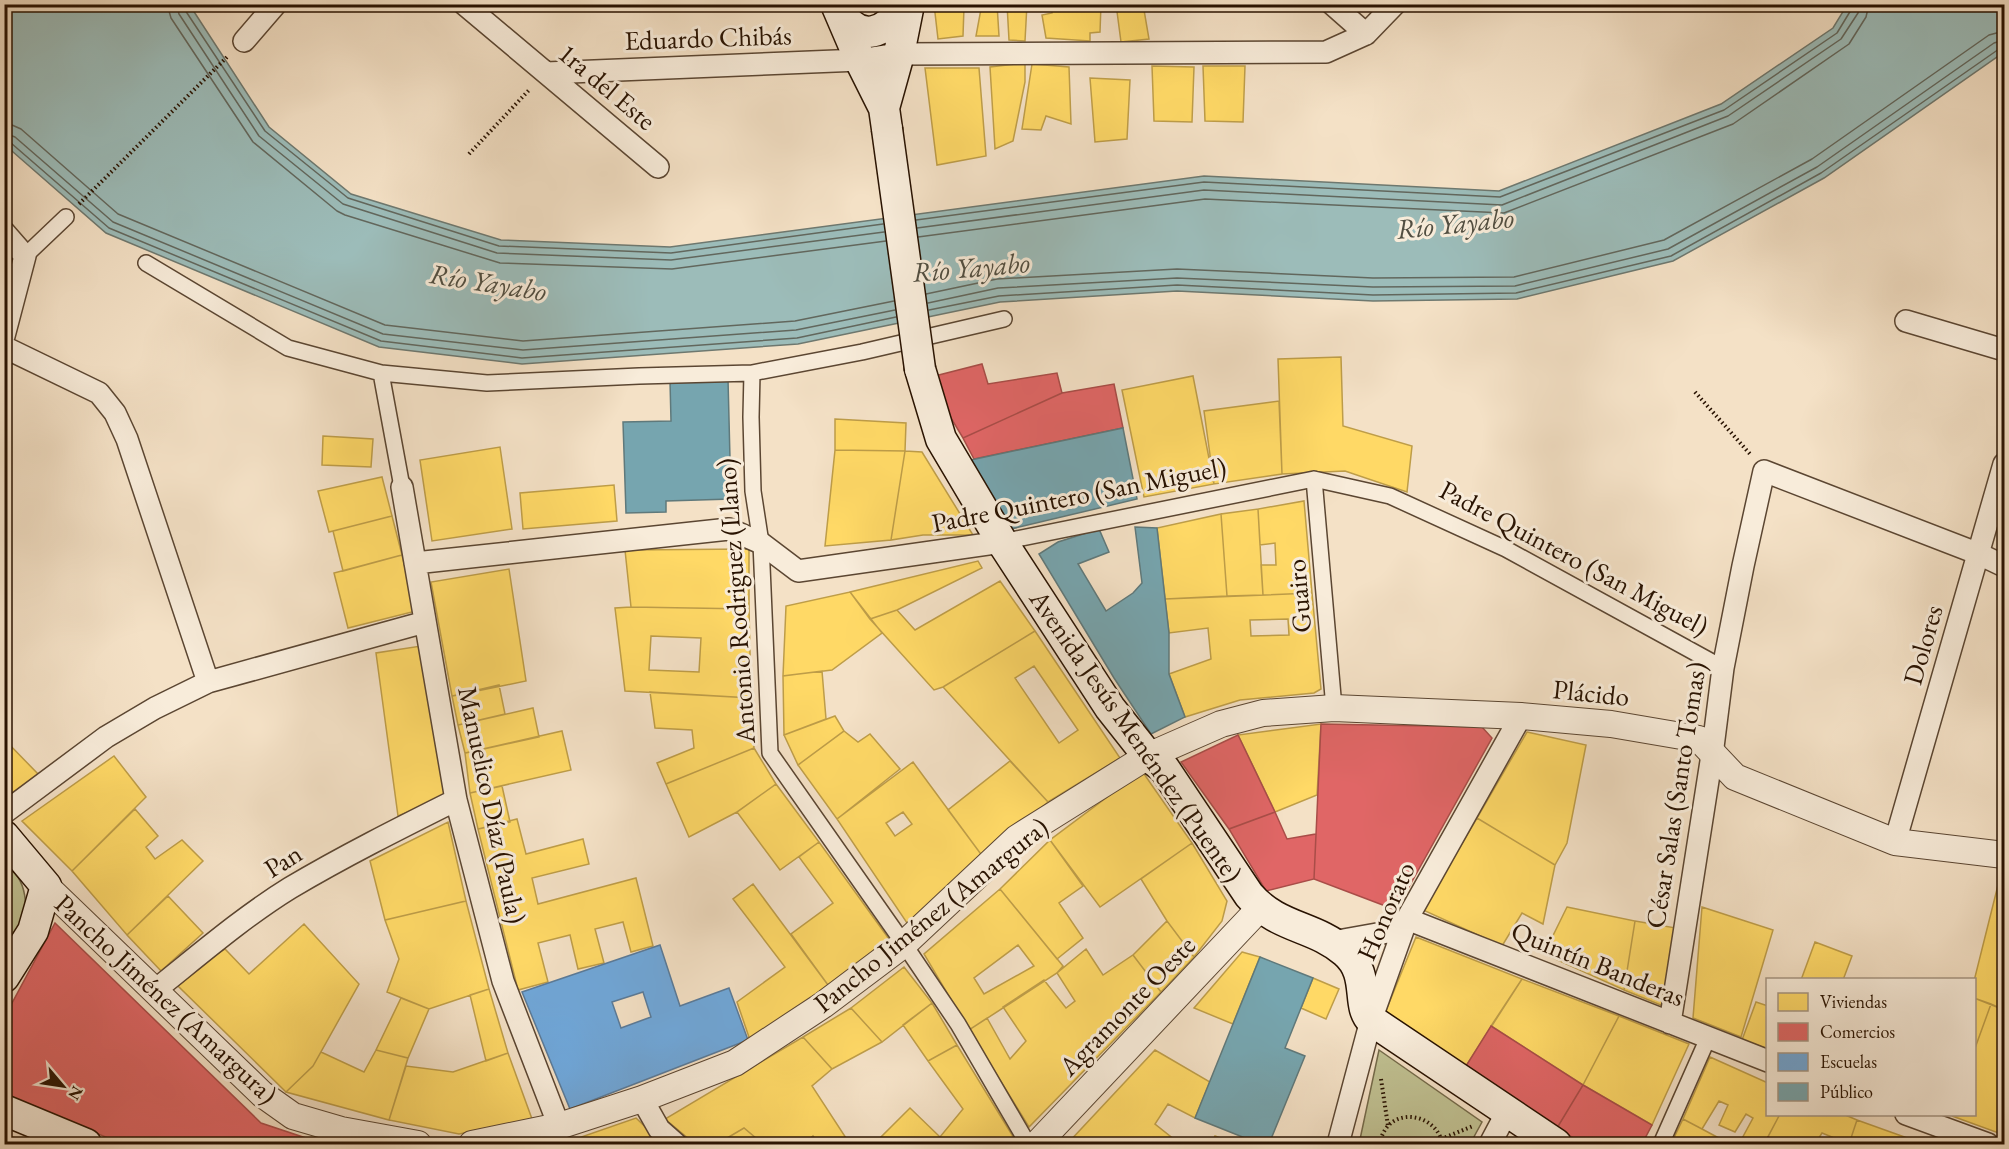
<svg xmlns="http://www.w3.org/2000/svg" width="2009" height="1149" font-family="'EB Garamond',serif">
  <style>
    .green { fill: #c0c192; stroke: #746a4a; stroke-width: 1.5 }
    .water { fill: #9cbcb9; stroke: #6e786f; stroke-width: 1.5 }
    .homes { fill: #ffd966; stroke: #be9d48; stroke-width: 1.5; fill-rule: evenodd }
    .shops { fill: #e06666; stroke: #a94d48; stroke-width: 1.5 }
    .schools { fill: #6fa8dc; stroke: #5a7b9a; stroke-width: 1.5; fill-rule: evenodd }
    .public { fill: #76a5af; stroke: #5f797b; stroke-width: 1.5 }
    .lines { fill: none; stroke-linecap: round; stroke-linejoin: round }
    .shore { stroke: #62675d; stroke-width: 1.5 }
    .pedestrian-casing { stroke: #5b4632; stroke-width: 18 }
    .minor-casing { stroke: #5b4632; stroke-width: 24 }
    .tertiary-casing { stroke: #5b4632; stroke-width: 28 }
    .secondary-casing { stroke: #281201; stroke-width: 33 }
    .path { stroke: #281201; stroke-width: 4; stroke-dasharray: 1.5 3; stroke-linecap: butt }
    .pedestrian { stroke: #f8ecda; stroke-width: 15 }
    .minor { stroke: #f8ecda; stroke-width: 21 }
    .tertiary { stroke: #f8ecda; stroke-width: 26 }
    .secondary { stroke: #f8ecda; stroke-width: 30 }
    .secondary-bridge-casing { stroke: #281201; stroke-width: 33; stroke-linecap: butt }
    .secondary-bridge { stroke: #f8ecda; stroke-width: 30 }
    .labels { text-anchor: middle; stroke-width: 6; stroke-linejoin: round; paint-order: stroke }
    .street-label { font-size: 27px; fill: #281201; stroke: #f8ecda }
    .water-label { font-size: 28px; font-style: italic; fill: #514e41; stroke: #f8ecda }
  </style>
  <rect width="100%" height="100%" fill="#f4e1c6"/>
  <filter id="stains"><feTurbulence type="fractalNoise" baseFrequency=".00333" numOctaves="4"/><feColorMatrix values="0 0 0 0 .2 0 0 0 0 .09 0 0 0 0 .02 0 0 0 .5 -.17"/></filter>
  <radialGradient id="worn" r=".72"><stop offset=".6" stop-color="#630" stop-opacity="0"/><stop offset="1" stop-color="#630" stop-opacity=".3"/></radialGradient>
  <path class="green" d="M5,866C28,877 29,911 21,931C17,940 10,948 5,956Z
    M1379,1050L1482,1122L1470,1144H1359Z"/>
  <path class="water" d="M189,4L269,127L351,194L501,240L670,247L1204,176L1499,191L1721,104L1833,28L1847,5H2004V52L1824,178L1673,261L1517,299L1373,301L1177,291L1000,302L798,344L522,364L379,347L106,233L5,145V5Z"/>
  <path class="homes" d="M934,4H997L999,36H976L981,9L964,7L963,36L938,39Z
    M1007,4H1027L1025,41L1009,40Z
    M1051,4H1101L1100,32L1090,33V41L1046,38L1042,15L1052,13Z
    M1116,4H1143L1149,39L1121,42Z
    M1025,63V82L1013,141L995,149L990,67Z
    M1032,64L1069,67L1071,124L1046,116L1041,130L1022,129Z
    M1152,66L1194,67L1192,122L1154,121Z
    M1203,66H1245L1243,122L1205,121Z
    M925,68H979L986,156L937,165Z
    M1090,78L1130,80L1127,139L1095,142Z
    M1341,357L1343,426L1412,446L1407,492L1345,471L1282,474L1278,359Z
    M1193,376L1214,484L1144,497L1122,390Z
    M1279,401L1282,474L1214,484L1204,411Z
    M835,419L906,423L905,451L835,450Z
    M323,436L373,439L371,467L322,465Z
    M500,447L512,529L432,541L420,460Z
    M835,450L905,451L891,540L825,546Z
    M905,451L922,452L973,535H923L891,540Z
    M382,477L392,516L329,532L318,491Z
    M614,485L617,521L523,529L520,493Z
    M1304,501L1312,593L1263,595L1261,565H1276L1275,543L1260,545L1258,509Z
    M1258,509L1263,595L1227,596L1221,514Z
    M1221,514L1227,596L1165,599L1157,528Z
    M392,516L402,555L343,571L333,531Z
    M749,549V609L631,607L625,550Z
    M402,555L416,611L348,628L334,573Z
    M978,561L982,568L897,610L870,619L850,592Z
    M509,569L526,681L452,696L431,582Z
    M1000,581L1035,631L943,687L934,690L870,619L897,610L915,630Z
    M850,592L882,633L832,670L783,676L786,606Z
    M1312,593L1321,689L1314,693L1240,700L1185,717L1169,674L1211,659L1208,628L1169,633L1165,599ZM1288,619L1289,635L1251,636L1250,620Z
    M631,607L749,609L751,698L625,691L615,608ZM651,636L701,638L699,672L649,670Z
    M1035,631L1120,758L1048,802L943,687ZM1034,666L1078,730L1059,743L1015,678Z
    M421,646L445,797L398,816L376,653Z
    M822,671L826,719L784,735L783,676Z
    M499,685L505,714L458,725L452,696Z
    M650,692L751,698L754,748L666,784L657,763L694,748L692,730L655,728Z
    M533,708L539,737L465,753L458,725Z
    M835,716L844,731L798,765L784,735Z
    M1321,724L1317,795L1275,812L1238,735Z
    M562,731L571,770L470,793L465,753Z
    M844,731L858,742L870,734L900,769L837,819L798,765Z
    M1527,732L1586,745L1567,843L1555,865L1477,818Z
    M4,739L39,775L4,802Z
    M754,748L776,784L737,812L689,837L666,784Z
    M114,756L146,797L72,871L22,821Z
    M1010,761L1048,802L983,857L948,810Z
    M913,762L983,857L907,923L837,819ZM903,812L912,824L895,836L886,823Z
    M1142,771L1192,843L1100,907L1050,840Z
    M776,784L819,842L780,870L737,812Z
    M502,786L510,822L478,829L470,793Z
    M135,809L158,836L146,847L155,859L182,840L203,861L127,935L72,871Z
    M1477,818L1555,865L1543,924L1522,913L1502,946L1423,910Z
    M517,819L526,854L583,839L589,864L532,878L538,904L636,878L653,946L631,952L623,922L595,929L604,963L578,969L570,935L538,943L548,982L518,990L478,829Z
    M448,822L466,901L385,920L370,861Z
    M1050,840L1083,886L1059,903L1083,938L1057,959L1000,889Z
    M819,842L889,939L828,985L791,934L833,903L799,857Z
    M1192,843L1227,901L1222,921L1194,957L1167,921L1141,879Z
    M1999,881L2004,883V1010L1974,998V981Z
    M753,884L828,985L751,1043L737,1002L785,967L733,899Z
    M1000,889L1063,966L1057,973L969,1030L924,954ZM1018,945L1034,966L984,994L974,978Z
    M168,896L203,933L161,971L127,935Z
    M466,901L489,989L429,1009L387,992L399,959L385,920Z
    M1567,907L1635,921L1624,990L1544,954Z
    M1702,907L1773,930L1741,1037L1693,1018Z
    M1167,921L1194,957L1161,992L1133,955Z
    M1635,921L1676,928L1663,1006L1624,990Z
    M304,924L359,984L313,1066L286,1092L178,986L218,953L225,949L249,974Z
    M1416,937L1522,979L1466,1066L1385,1013Z
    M1815,942L1852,956L1843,980H1801Z
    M1086,949L1103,975L1133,955L1161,992L1029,1127L969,1030L987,1018L1010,1059L1026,1041L1003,1007L1044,980L1066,1008L1075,1001L1057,973Z
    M1242,952L1260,957L1233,1024L1194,1008Z
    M904,967L932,1003L882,1042L851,1008Z
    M1313,978L1339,989L1326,1019L1301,1008Z
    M1522,979L1619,1016L1583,1085L1491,1026Z
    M489,989L508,1053L486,1061L470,995Z
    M401,998L429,1009L408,1058L376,1050Z
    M1974,998L1991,1004L1974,1051Z
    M1756,1002L1768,1006V1049L1742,1040Z
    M932,1003L957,1045L928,1061L903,1025Z
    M1991,1004L2004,1010V1135L1952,1116L1974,1114V1051Z
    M851,1008L882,1042L832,1069L803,1037Z
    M1619,1016L1689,1044L1652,1125L1583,1085Z
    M803,1037L832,1069L812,1086L846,1138L836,1144H818L813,1136L804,1144H763L744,1128L717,1144H695L665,1119Z
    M957,1045L1017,1143L888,1144L880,1138L910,1108L940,1137L963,1109L928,1061Z
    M376,1050L408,1058L389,1120L286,1092L313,1066L321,1052L364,1072Z
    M1155,1050L1210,1082L1195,1118L1168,1104L1155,1124L1180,1144H1067Z
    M508,1053L532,1119L459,1134L389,1120L406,1066L453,1072Z
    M1710,1057L1768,1083V1114H1780L1764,1144H1739L1753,1118L1746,1114L1735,1132L1719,1125L1728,1105L1719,1101L1702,1129L1683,1119Z
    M1780,1114H1843L1857,1120L1849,1144L1822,1133L1815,1144H1781L1768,1137Z
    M636,1118L663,1144H564V1143Z
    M1683,1119L1702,1129L1730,1144H1671Z
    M1857,1120L1924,1144H1849Z
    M744,1128L763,1144H717Z
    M4,1134L33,1144H4Z
    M1215,1136L1237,1144H1211Z"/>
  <path class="shops" d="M982,364L988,384L1057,373L1062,393L963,438L927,378Z
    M1114,384L1123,428L974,459L963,438L1062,393Z
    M1321,724L1482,727L1492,738L1396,910L1314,879Z
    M1238,735L1275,812L1229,829L1181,762Z
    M1275,812L1287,839L1316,834L1314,879L1266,891L1229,829Z
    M55,923L261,1123L324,1144H122L4,1094V1018Z
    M1491,1026L1583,1085L1557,1128L1466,1066Z
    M1583,1085L1652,1125L1642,1144H1583L1557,1128Z
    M1768,1137L1781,1144H1764Z"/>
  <path class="schools" d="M660,945L680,1006L729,988L748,1040L570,1109L522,992ZM643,992L651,1017L621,1028L612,1002Z"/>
  <path class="public" d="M728,379L731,499L666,501V512L626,513L623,422L671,421L670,381Z
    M1123,428L1137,499L1007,530L966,461Z
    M1135,527L1157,528L1169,633V674L1185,717L1151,734L1114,678L1039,554L1058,542L1099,529L1109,552L1078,564L1106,611L1133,593L1142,583Z
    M1260,957L1313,978L1285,1048L1305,1056L1269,1144H1260L1195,1118Z"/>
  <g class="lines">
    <path class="shore" d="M167,4L171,18L253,142L337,211L345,215L500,263L672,269L886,241
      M176,4L179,14L259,136L343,204L497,253L671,260L884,232
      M184,4L185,10L265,131L348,198L499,246L671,253L883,224
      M4,124L12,125L21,129L118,214L385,325L523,341L795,321L894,301
      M4,133L15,137L113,222L383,334L523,350L796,330L895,310
      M4,141L11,143L109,228L381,341L522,358L797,338L896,317
      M916,220L1204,182L1500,197L1724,110L1837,33L1851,10L1852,4
      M917,228L1204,190L1502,205L1728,116L1841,39L1858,13L1860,4
      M918,237L1205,199L1504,213L1733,124L1849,44L1866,17L1869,4
      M926,294L997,279L1177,269L1373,278L1514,277L1664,240L1812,159L1989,35L2004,31
      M928,303L998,288L1177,278L1373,287L1515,286L1668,249L1817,167L1994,43L2004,40
      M929,310L999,296L1177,285L1373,295L1516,293L1671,256L1821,173L1999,49L2004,48"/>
    <defs>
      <path id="pedestrian" d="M25,256L66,217
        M146,263L288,348L381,373L487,383L639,376L752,373L862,352L1004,319
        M381,373L402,487
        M752,373L751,417L753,491L761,543L770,753L904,944L958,1024L1028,1144
        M1314,479L1334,708
        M1002,542L1314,479L1390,496L1506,549L1723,668
        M1661,1144L1708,1038"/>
      <path id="minor" d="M464,4L658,167
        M1332,4L1366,34
        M244,41L276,4
        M546,73L860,60L899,54L1326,52L1366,34L1395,4
        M4,232L25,256L4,336
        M1906,321L2004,350
        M4,347L99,393L115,413L127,439L208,682
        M402,487L456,800L503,981L559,1126
        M415,563L729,529L761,543L798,571L1002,542
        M4,813L106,737L155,708L208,682L425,622
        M1895,842L2004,464
        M1332,942L1388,932L1407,919L1768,1061
        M154,991C198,956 243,917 290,888C344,856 400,828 456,800
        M1670,1023L1712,755L1723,668L1743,566L1764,471L1979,554L2004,566
        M642,1099L659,1129L676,1144
        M1906,1114L1988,1144
        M1338,1144L1371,1020L1407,919L1521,716
        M1490,1144L1507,1112"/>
      <path id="tertiary" d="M46,886L262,1094L293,1116L341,1130L418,1144
        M472,1144L559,1126L642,1099L735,1063L823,1005L904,944L1017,838L1148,756L1221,724L1263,713L1334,708L1521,716L1611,724L1699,739L1735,777L1895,842L2004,855
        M1037,1144L1260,908"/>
      <path id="secondary" d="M836,4L860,60L884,108L887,129
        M839,10C860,45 886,34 905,4
        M884,108L899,54L909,4
        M920,369L941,439L1002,542L1110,708L1148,756L1164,768L1249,895C1278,929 1314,925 1345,952C1371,974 1356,1005 1371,1020L1556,1144
        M4,836L46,886L33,931L4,977
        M4,1110L86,1144"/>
    </defs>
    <use href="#pedestrian" class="pedestrian-casing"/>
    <use href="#minor" class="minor-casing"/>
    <use href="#tertiary" class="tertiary-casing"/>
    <use href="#secondary" class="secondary-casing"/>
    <path class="path" d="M469,154L530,89
      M79,204L227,57
      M1695,392L1750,454
      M1381,1079L1388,1126
      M1441,1139L1473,1126
      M1379,1144C1381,1138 1383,1132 1387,1127C1404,1107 1439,1119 1442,1144"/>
    <use href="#pedestrian" class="pedestrian"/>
    <use href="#minor" class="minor"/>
    <use href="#tertiary" class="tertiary"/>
    <use href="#secondary" class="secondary"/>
    <defs>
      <path id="secondary-bridge" d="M887,129L920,369"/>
    </defs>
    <use href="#secondary-bridge" class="secondary-bridge-casing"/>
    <use href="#secondary-bridge" class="secondary-bridge"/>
  </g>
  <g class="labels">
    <g class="street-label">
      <text transform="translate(708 38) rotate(-2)" y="9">Eduardo Chibás</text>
      <text transform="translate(607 87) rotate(40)" y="9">1ra del Este</text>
      <text transform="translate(1079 495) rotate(-11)" y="9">Padre Quintero (San Miguel)</text>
      <text transform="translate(1574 558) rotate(28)" y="9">Padre Quintero (San Miguel)</text>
      <text transform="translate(1299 596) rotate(-95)" y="9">Guairo</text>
      <text transform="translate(736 601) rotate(-94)" y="9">Antonio Rodriguez (Llano)</text>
      <text transform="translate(1923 645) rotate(-74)" y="9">Dolores</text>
      <text transform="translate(1591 693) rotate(6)" y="9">Plácido</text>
      <text transform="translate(1136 736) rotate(55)" y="9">Avenida Jesús Menéndez (Puente)</text>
      <text transform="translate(1676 795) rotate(-81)" y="9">César Salas (Santo Tomas)</text>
      <text transform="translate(492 805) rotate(78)" y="9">Manuelico Díaz (Paula)</text>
      <text transform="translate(283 861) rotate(-32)" y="9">Pan</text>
      <text transform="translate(1386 911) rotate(-66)" y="9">Honorato</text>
      <text transform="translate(931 915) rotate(-39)" y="9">Pancho Jiménez (Amargura)</text>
      <text transform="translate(1598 964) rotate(22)" y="9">Quintín Banderas</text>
      <text transform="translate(166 999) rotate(43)" y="9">Pancho Jiménez (Amargura)</text>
      <text transform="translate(1127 1006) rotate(-46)" y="9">Agramonte Oeste</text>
    </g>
    <g class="water-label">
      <text transform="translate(1455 223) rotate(-6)" y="10">Río Yayabo</text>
      <text transform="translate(971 267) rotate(-5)" y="10">Río Yayabo</text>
      <text transform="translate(488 282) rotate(9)" y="10">Río Yayabo</text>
    </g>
  </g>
  <rect width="2009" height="1149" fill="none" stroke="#f4e1c6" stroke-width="24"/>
  <rect x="6" y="6" width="1997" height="1137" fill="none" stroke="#281201" stroke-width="3"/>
  <rect x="12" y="12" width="1985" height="1125" fill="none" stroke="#281201" stroke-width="1.5"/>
  <rect x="1766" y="978" width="210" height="138" fill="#f8ecda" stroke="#a59583" stroke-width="1.5"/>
  <rect x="1778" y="993" width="30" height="18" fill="#ffd966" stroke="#a59583" stroke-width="1.5"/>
  <text x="1820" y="1008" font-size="18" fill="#281201">Viviendas</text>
  <rect x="1778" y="1023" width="30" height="18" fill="#e06666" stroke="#a59583" stroke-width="1.5"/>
  <text x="1820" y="1038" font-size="18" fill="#281201">Comercios</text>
  <rect x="1778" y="1053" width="30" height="18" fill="#6fa8dc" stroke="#a59583" stroke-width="1.5"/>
  <text x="1820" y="1068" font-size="18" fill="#281201">Escuelas</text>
  <rect x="1778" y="1083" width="30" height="18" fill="#76a5af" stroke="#a59583" stroke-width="1.5"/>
  <text x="1820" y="1098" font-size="18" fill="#281201">Público</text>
  <g transform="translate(63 1086) rotate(119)" stroke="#f8ecda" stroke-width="4.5" paint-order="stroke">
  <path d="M0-4.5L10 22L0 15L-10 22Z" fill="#281201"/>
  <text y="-9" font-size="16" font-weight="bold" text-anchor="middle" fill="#281201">N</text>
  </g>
  <rect width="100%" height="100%" filter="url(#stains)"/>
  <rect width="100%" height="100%" fill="url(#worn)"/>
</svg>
